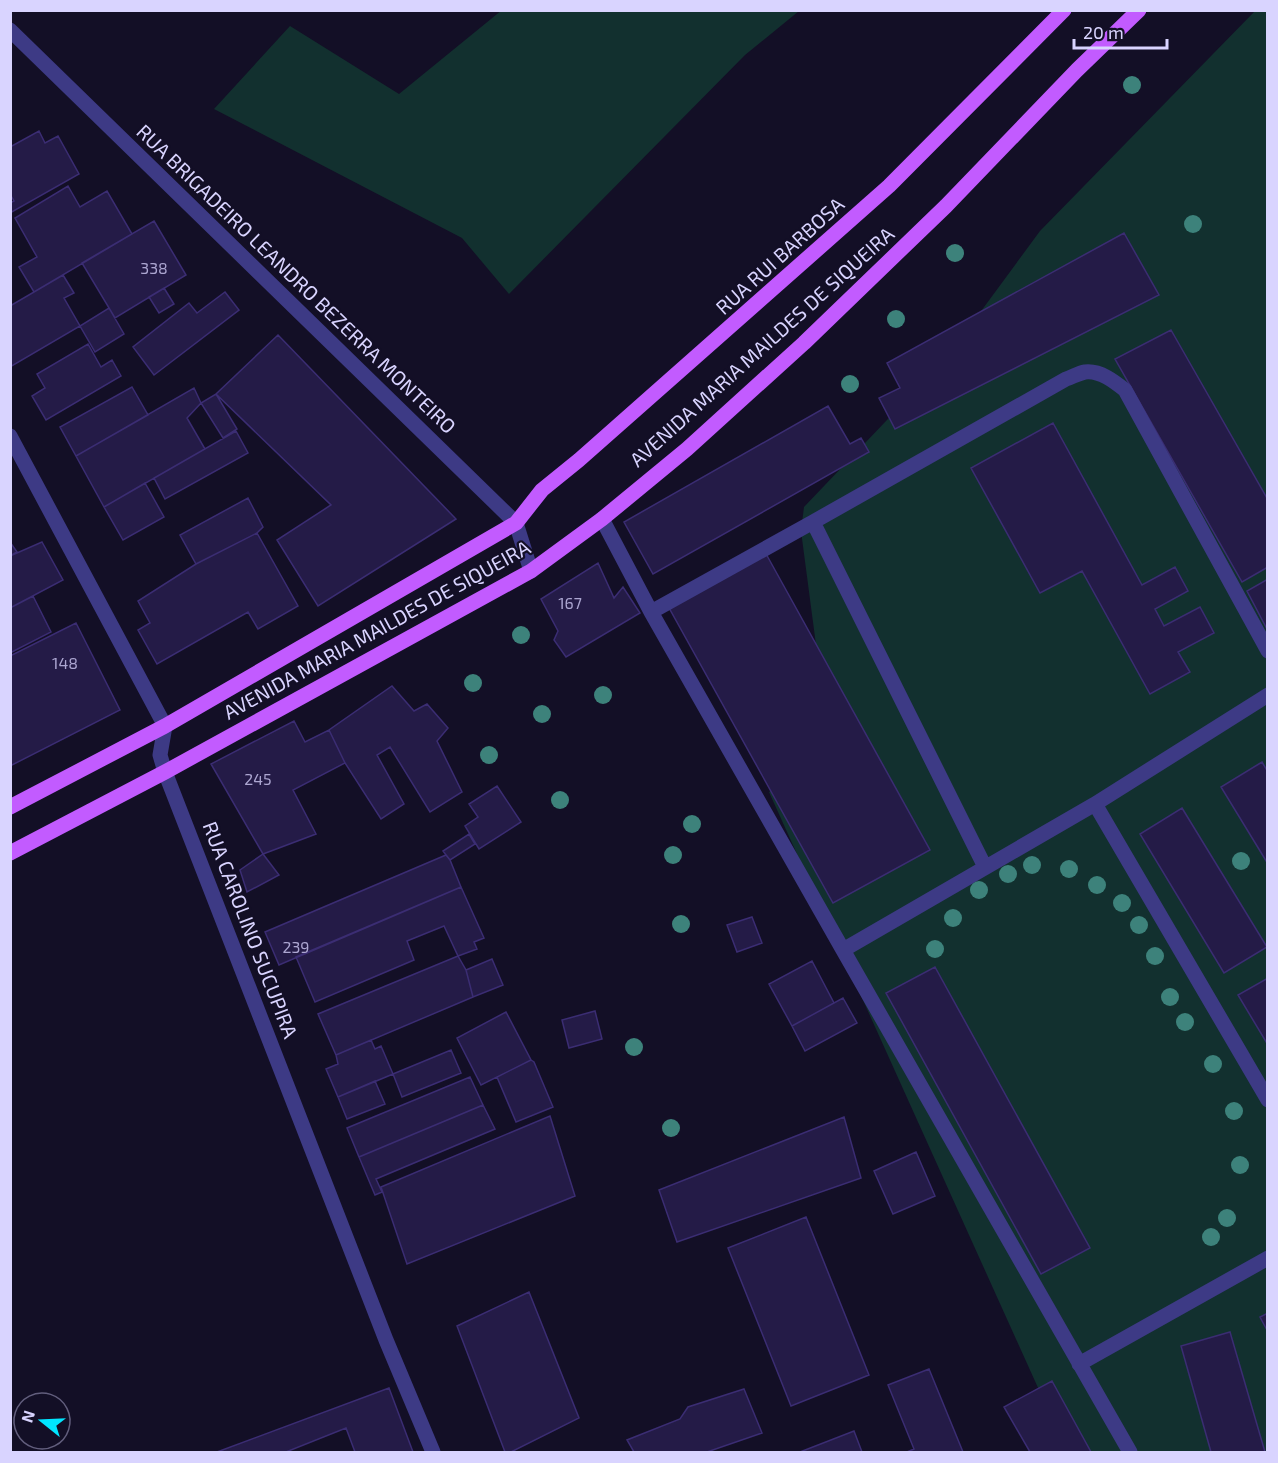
<svg xmlns="http://www.w3.org/2000/svg" width="1278" height="1463" font-family="'Exo 2',sans-serif">
  <style>
    .green { fill: #12302f }
    .building { fill: #241b47; stroke: #3b2d73; stroke-width: 1.5 }
    .lines { fill: none; stroke-linecap: round; stroke-linejoin: round }
    .minor { stroke: #3d3a85; stroke-width: 15 }
    .major { stroke: #c25bff; stroke-width: 15 }
    .tree { fill: #3d827b }
    .labels { text-anchor: middle; stroke-width: 4.5; stroke-linejoin: round; paint-order: stroke }
    .number-label { font-size: 16px; fill: #aca6d1 }
    .street-label { font-size: 20px; fill: #d9d4ff; stroke: #130f26 }
  </style>
  <rect width="100%" height="100%" fill="#130f26"/>
  <path class="green" d="M502,10L799,11L745,55L509,294L462,238L214,109L290,26L399,94Z
    M1255,11H1267V1452H1067L769,792L830,751L801,531L804,507L948,356L1040,231Z"/>
  <path class="building" d="M39,131L45,143L58,136L79,174L10,213V203L14,201L10,194V147Z
    M68,186L80,207L107,191L132,234L34,292L19,267L37,257L15,218Z
    M154,221L186,275L115,318L82,263Z
    M1124,233L1159,295L895,429L879,398L900,388L887,363Z
    M63,275L74,293L64,298L80,326L10,367V306Z
    M164,288L174,304L159,313L149,297Z
    M225,292L239,310L154,375L133,347L189,303L197,313Z
    M109,308L124,334L95,352L80,326Z
    M1171,330L1268,500V567L1242,582L1115,359Z
    M278,335L456,519L318,606L277,540L331,505L216,394Z
    M88,344L101,367L112,360L121,376L46,420L32,396L45,388L37,374Z
    M132,387L148,415L76,456L60,427Z
    M194,388L201,403L187,418L205,449L104,507L76,456Z
    M216,394L237,429L223,438L201,403Z
    M828,406L850,444L861,438L869,452L653,574L624,522Z
    M1053,423L1142,585L1175,567L1188,591L1155,609L1164,626L1200,607L1214,633L1178,652L1190,672L1150,694L1082,571L1040,593L971,468Z
    M236,431L248,453L165,499L154,478Z
    M145,483L164,517L123,540L104,507Z
    M248,498L263,527L257,533L196,564L180,535Z
    M257,533L298,606L258,629L248,612L157,664L138,630L150,623L138,601L196,564Z
    M10,542L17,552L10,556Z
    M42,542L63,580L10,608V556Z
    M765,552L930,850L833,903L668,606Z
    M598,563L614,598L623,587L640,613L566,657L554,640L558,631L541,599Z
    M1268,579V631L1247,591Z
    M33,596L51,632L10,653V608Z
    M76,623L120,710L10,766V656Z
    M392,686L414,711L427,704L448,728L437,741L462,792L430,812L390,747L377,755L404,804L381,819L345,763L329,730Z
    M294,721L305,742L329,730L345,763L293,790L316,834L263,854L211,764Z
    M1262,762L1268,772V864L1221,787Z
    M497,786L521,822L479,849L465,826L478,817L469,804Z
    M1182,808L1267,947L1224,973L1140,834Z
    M469,834L475,844L450,860L443,851Z
    M263,854L279,875L247,892L240,870Z
    M446,855L450,860L461,887L279,965L265,932Z
    M461,887L484,938L474,942L477,949L458,956L444,926L407,941L414,960L315,1002L296,957Z
    M752,917L762,943L737,952L727,925Z
    M458,956L466,970L473,997L336,1055L318,1014Z
    M492,959L503,985L473,997L466,970Z
    M812,961L834,1003L792,1026L769,984Z
    M935,967L1090,1248L1041,1274L886,993Z
    M1268,978V1045L1238,995Z
    M843,998L857,1023L805,1051L792,1026Z
    M595,1011L602,1039L569,1048L562,1020Z
    M506,1012L531,1060L481,1085L457,1038Z
    M371,1040L375,1049L381,1046L393,1074L338,1097L326,1069L338,1064L336,1055Z
    M451,1050L461,1073L402,1097L393,1074Z
    M531,1060L534,1062L553,1107L516,1122L497,1077Z
    M470,1077L483,1105L359,1157L347,1128Z
    M375,1081L385,1104L347,1119L338,1097Z
    M483,1105L495,1129L376,1179L382,1192L375,1195L359,1157Z
    M550,1116L575,1196L407,1264L381,1187Z
    M844,1117L861,1178L677,1242L659,1190Z
    M916,1152L935,1196L893,1214L874,1171Z
    M806,1217L869,1375L791,1406L728,1248Z
    M529,1292L579,1418L511,1452H505L457,1326Z
    M1268,1313V1332L1260,1317Z
    M1230,1332L1265,1452H1211L1181,1346Z
    M929,1369L963,1452H907L914,1449L888,1385Z
    M1052,1381L1091,1452H1030L1004,1407Z
    M389,1388L413,1452H355L346,1428L286,1452H217Z
    M744,1389L762,1433L707,1452H634L627,1440L680,1419L688,1407Z
    M854,1431L862,1452H800Z"/>
  <g class="lines">
    <path class="minor" d="M10,30L516,523L531,571
      M10,436L165,726L160,755L165,772L386,1340L433,1452
      M602,519L651,612L813,522L985,867
      M813,522L1066,379C1072,377 1079,373 1085,372C1100,370 1115,382 1125,390L1268,651
      M651,612L843,950
      M1095,804L1268,695
      M1079,1364L1268,1258
      M1130,1452L843,950L1095,804L1268,1100"/>
    <path class="major" d="M10,807L165,726L516,523L542,490L579,460L889,186L1064,10
      M10,853L165,772L531,571L602,519L687,449L804,343L946,206L1077,70L1139,10"/>
  </g>
  <g class="tree">
    <circle cx="1132" cy="85" r="9"/>
    <circle cx="1193" cy="224" r="9"/>
    <circle cx="955" cy="253" r="9"/>
    <circle cx="896" cy="319" r="9"/>
    <circle cx="850" cy="384" r="9"/>
    <circle cx="521" cy="635" r="9"/>
    <circle cx="473" cy="683" r="9"/>
    <circle cx="603" cy="695" r="9"/>
    <circle cx="542" cy="714" r="9"/>
    <circle cx="489" cy="755" r="9"/>
    <circle cx="560" cy="800" r="9"/>
    <circle cx="692" cy="824" r="9"/>
    <circle cx="673" cy="855" r="9"/>
    <circle cx="1241" cy="861" r="9"/>
    <circle cx="1032" cy="865" r="9"/>
    <circle cx="1069" cy="869" r="9"/>
    <circle cx="1008" cy="874" r="9"/>
    <circle cx="1097" cy="885" r="9"/>
    <circle cx="979" cy="890" r="9"/>
    <circle cx="1122" cy="903" r="9"/>
    <circle cx="953" cy="918" r="9"/>
    <circle cx="681" cy="924" r="9"/>
    <circle cx="1139" cy="925" r="9"/>
    <circle cx="935" cy="949" r="9"/>
    <circle cx="1155" cy="956" r="9"/>
    <circle cx="1170" cy="997" r="9"/>
    <circle cx="1185" cy="1022" r="9"/>
    <circle cx="634" cy="1047" r="9"/>
    <circle cx="1213" cy="1064" r="9"/>
    <circle cx="1234" cy="1111" r="9"/>
    <circle cx="671" cy="1128" r="9"/>
    <circle cx="1240" cy="1165" r="9"/>
    <circle cx="1227" cy="1218" r="9"/>
    <circle cx="1211" cy="1237" r="9"/>
  </g>
  <g class="labels">
    <g class="number-label">
      <text x="154" y="274">338</text>
      <text x="570" y="609">167</text>
      <text x="65" y="669">148</text>
      <text x="258" y="785">245</text>
      <text x="296" y="953">239</text>
    </g>
    <g class="street-label">
      <text transform="translate(780 256) rotate(-42)" y="7">RUA RUI BARBOSA</text>
      <text transform="translate(296 279) rotate(44)" y="7">RUA BRIGADEIRO LEANDRO BEZERRA MONTEIRO</text>
      <text transform="translate(762 347) rotate(-42)" y="7">AVENIDA MARIA MAILDES DE SIQUEIRA</text>
      <text transform="translate(377 630) rotate(-29)" y="7">AVENIDA MARIA MAILDES DE SIQUEIRA</text>
      <text transform="translate(250 930) rotate(69)" y="7">RUA CAROLINO SUCUPIRA</text>
    </g>
  </g>
  <rect width="1278" height="1463" fill="none" stroke="#d9d4ff" stroke-width="24"/>
  <g transform="translate(42 1421) rotate(288)"><circle r="28" fill="#130f26" stroke="#625e7d" stroke-width="1.5"/>
  <path d="M0-4.5L10 22L0 15L-10 22Z" fill="#00e5ff"/>
  <text y="-9" font-size="16" font-weight="bold" text-anchor="middle" fill="#d9d4ff">N</text>
  </g>
  <path d="M1074 39v9h93v-9" fill="none" stroke="#d9d4ff" stroke-width="3"/>
  <text x="1083" y="39" font-size="18" fill="#d9d4ff" stroke="#130f26" stroke-width="4.5" paint-order="stroke">20 m</text>
</svg>
